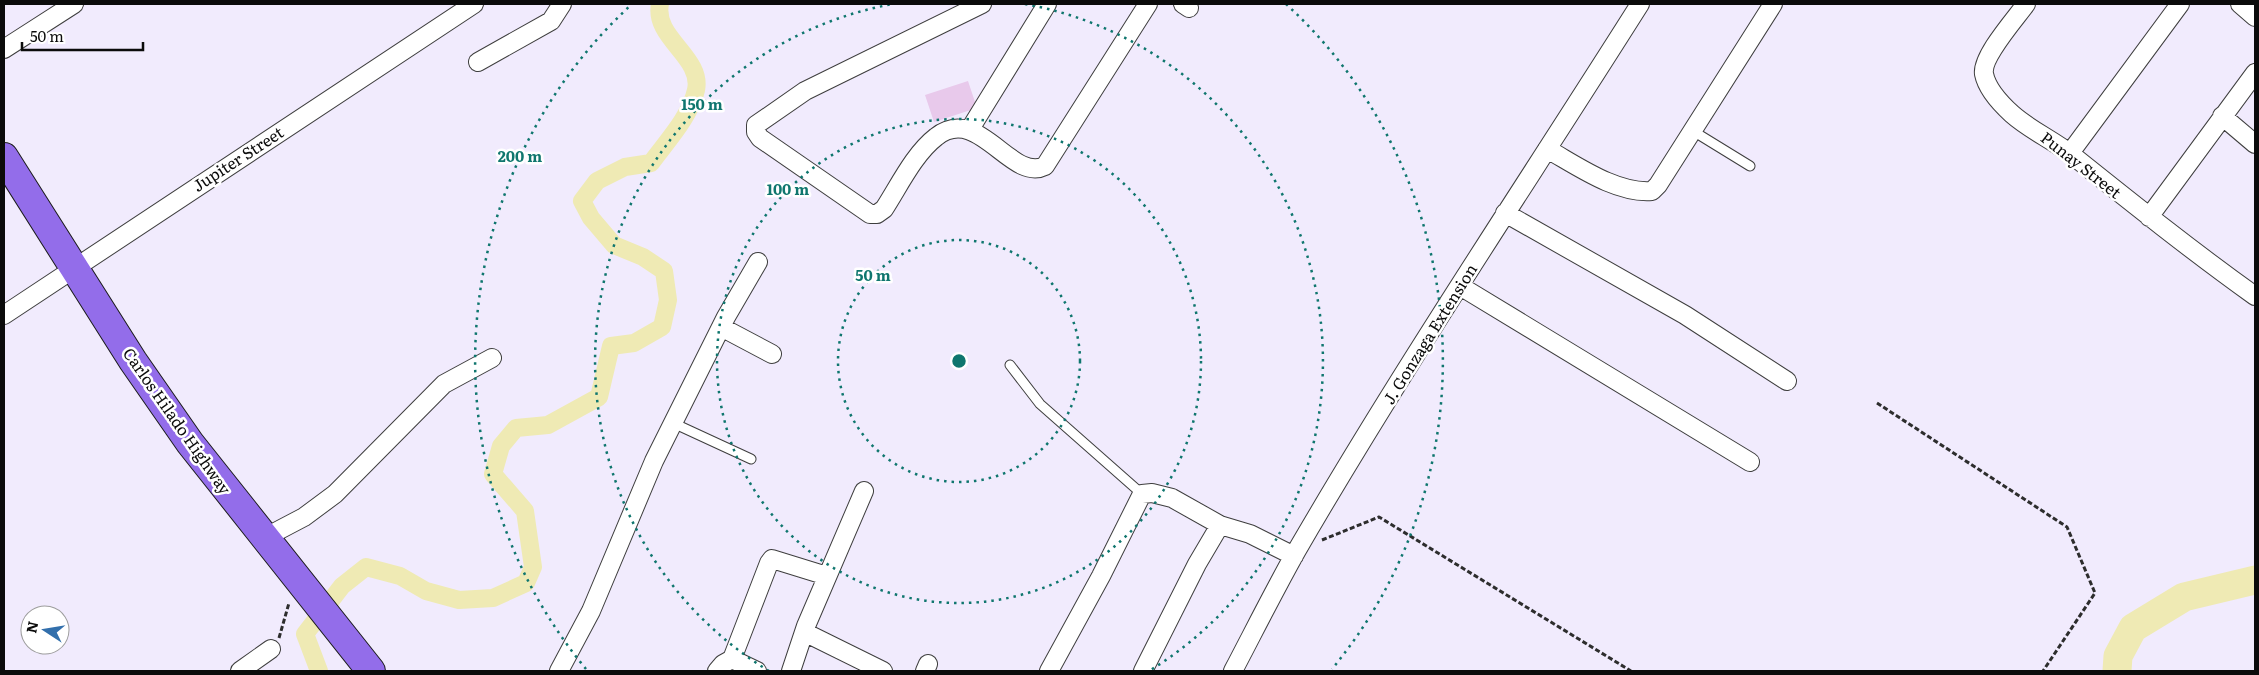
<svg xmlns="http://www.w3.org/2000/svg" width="2259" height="675" font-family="Literata,serif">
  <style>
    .pitch { fill: #e8c9eb }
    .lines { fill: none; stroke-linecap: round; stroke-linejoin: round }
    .canal { stroke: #efeab4; stroke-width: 18 }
    .river { stroke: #efeab4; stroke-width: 29 }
    .service-casing { stroke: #3e3e3e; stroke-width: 11 }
    .minor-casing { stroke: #3e3e3e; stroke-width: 20 }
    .primary-casing { stroke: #1c1c1c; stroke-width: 30 }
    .path { stroke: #2d2d2d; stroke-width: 3; stroke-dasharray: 5 2.5; stroke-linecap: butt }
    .service { stroke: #fff; stroke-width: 9 }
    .minor { stroke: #fff; stroke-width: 18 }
    .primary { stroke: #936dea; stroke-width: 28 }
    .ring { fill: none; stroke: #0f766e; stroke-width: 2.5; stroke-dasharray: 2.5 5 }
    .labels { text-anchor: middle; stroke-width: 5; stroke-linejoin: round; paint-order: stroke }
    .street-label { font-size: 16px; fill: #0b0b0b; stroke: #fff }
    .centre { fill: #0f766e; stroke: #fff; stroke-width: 2.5 }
    .ring-label { font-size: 15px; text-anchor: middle; font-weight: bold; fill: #0f766e; stroke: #fff; stroke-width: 5; stroke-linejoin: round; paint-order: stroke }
  </style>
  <rect width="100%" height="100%" fill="#f1ebfd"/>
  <path class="pitch" d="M968,81L977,108L934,122L925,95Z"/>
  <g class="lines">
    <path class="canal" d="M319,671L305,634L342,586L366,567L400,576L426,591L459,600L493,598L526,583L533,567L525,511L493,474L501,446L516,428L548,425L599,397L611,346L634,343L662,327L668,300L664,271L643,257L614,245L591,218L582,201L597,181L625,167L651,163C667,141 690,117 696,90C703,57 653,38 660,4"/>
    <path class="river" d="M2117,671L2118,656L2133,628L2184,597L2255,580"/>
    <defs>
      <path id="service" d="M1693,131L1750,166
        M1010,365L1040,404L1142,494
        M673,423L751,459"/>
      <path id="minor" d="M982,4L805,91L756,125V132L760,138L870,214H877L884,209C899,186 914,154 936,137C978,103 1011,183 1045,166L1148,4
        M1183,4L1189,8
        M2026,4C2016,18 1981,57 1984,74C1987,89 2001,104 2012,114C2030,130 2053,140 2072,155C2132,203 2192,251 2255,296
        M2240,4L2255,17
        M4,49L74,4
        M478,62L551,21L562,4
        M2222,116L2255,144
        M970,129L1047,4
        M1547,149C1576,165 1616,194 1652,191L1658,185L1773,4
        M2070,153L2180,4
        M1505,213L1685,315L1787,381
        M2149,217L2255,73
        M1460,286L1750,462
        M4,315L474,4
        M721,327L772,354
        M264,538L304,517L335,494L444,384L492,358
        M804,632L883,671
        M732,659L757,671
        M240,671L271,649
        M559,671L591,611L654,461L726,317L758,262
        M717,671L723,664L732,659L769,563L772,559L827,576
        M791,671L806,626L864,491
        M925,671L928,664
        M1049,671L1101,576L1142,494L1152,493L1172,498L1220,525L1250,534L1294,556
        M1143,671L1197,564L1220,525
        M1233,671C1254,631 1275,589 1297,550C1405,364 1525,186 1640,4"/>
      <path id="primary" d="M4,157L133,361L190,443L371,671"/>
    </defs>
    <use href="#service" class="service-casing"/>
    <use href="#minor" class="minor-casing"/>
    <use href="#primary" class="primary-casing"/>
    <path class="path" d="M1877,403L2067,527L2095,593L2043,671
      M1322,540L1379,517L1631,671
      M279,638L289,603"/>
    <use href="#service" class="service"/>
    <use href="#minor" class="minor"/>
    <use href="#primary" class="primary"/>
  </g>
  <g class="ring">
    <circle cx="959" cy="361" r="121"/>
    <circle cx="959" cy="361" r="242"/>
    <path d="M769 671A363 363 0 0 1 893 4M1025 4A363 363 0 0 1 1149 671"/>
    <path d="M586 669A484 484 0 0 1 632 4M1286 4A484 484 0 0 1 1332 669"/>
  </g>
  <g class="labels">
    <g class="street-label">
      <text transform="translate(238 159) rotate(-33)" y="6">Jupiter Street</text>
      <text transform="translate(2081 165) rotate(38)" y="6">Punay Street</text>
      <text transform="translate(1430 334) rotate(-58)" y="6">J. Gonzaga Extension</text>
      <text transform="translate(177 421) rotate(55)" y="6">Carlos Hilado Highway</text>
    </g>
  </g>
  <circle cx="959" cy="361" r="8" class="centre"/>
  <g class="ring-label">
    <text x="702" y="110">150 m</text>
    <text x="520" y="162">200 m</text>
    <text x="788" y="195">100 m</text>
    <text x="873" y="281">50 m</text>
  </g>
  <rect width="2259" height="675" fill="none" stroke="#0b0b0b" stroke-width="10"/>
  <g transform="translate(45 630) rotate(282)"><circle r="24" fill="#ffffff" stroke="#9d9d9d"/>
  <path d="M0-4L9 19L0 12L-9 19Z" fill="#326fac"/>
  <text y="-8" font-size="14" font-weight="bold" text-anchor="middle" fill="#0b0b0b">N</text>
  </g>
  <path d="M22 42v8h121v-8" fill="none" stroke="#0b0b0b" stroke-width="2.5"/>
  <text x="30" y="42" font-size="15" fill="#0b0b0b" stroke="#ffffff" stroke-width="4" paint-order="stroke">50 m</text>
</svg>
